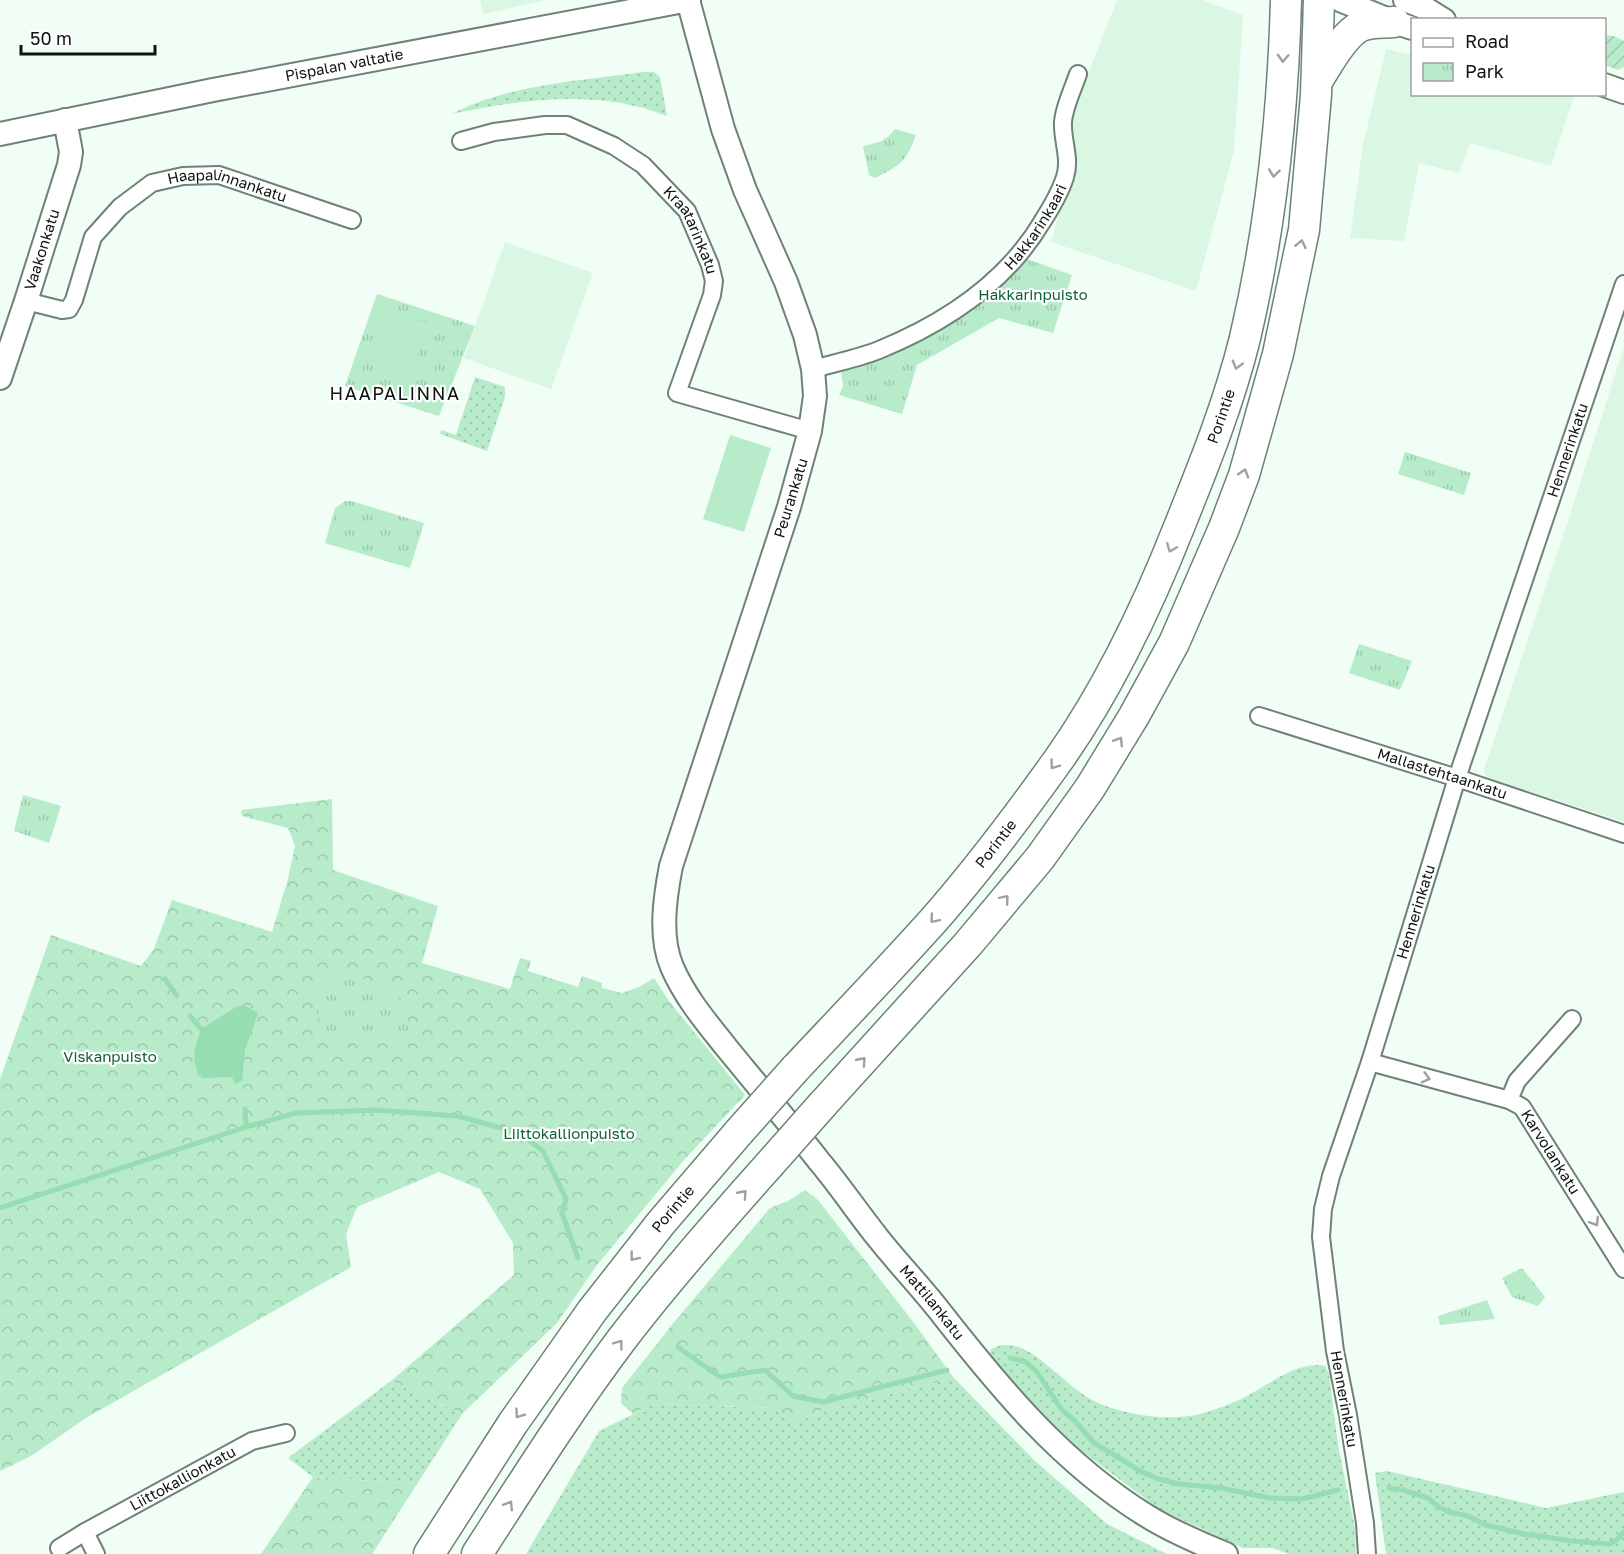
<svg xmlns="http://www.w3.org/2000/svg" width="1624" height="1554" font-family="'Golos Text',sans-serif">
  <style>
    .built { fill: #d9f7e3 }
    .grass { fill: url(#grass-dots) }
    .forest { fill: url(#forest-crowns) }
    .park { fill: url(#park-tufts) }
    .garden { fill: url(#garden-furrows) }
    .pitch { fill: #b7ebca }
    .water { fill: #96ddb1 }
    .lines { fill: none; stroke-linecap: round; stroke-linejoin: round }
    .stream { stroke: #96ddb1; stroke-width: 5 }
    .street-casing { stroke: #6e8275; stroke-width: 20 }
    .secondary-casing { stroke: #6e8275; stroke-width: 26 }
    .highway-casing { stroke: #6e8275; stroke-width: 33 }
    .street { stroke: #fff; stroke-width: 16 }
    .secondary { stroke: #fff; stroke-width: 22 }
    .highway { stroke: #fff; stroke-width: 30 }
    .highway-bridge-casing { stroke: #6e8275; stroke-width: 33; stroke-linecap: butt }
    .highway-bridge { stroke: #fff; stroke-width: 30 }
    .oneway { stroke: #9ea19f }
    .labels { text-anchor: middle; stroke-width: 4.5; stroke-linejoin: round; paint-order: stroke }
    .street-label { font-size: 15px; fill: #0d1510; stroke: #fff }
    .park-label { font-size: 15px; fill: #0c613a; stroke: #fff }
    .quarter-label { font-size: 18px; letter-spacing: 1.5px; fill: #0d1510; stroke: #fff }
  </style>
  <defs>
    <pattern id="grass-dots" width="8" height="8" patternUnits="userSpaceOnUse" patternTransform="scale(1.5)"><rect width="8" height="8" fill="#b7ebca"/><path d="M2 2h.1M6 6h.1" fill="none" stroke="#9cc9ac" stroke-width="1.8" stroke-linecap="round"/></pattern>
    <pattern id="forest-crowns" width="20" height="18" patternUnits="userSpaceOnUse" patternTransform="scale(1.5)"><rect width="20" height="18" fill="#b7ebca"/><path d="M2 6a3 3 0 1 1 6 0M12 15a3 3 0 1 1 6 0" fill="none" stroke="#9cc9ac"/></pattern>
    <pattern id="park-tufts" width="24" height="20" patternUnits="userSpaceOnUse" patternTransform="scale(1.5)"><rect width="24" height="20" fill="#b7ebca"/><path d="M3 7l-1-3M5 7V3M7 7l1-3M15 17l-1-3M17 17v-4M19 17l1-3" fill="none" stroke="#9cc9ac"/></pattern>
    <pattern id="garden-furrows" width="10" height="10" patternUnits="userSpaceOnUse" patternTransform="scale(1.5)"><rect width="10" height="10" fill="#b7ebca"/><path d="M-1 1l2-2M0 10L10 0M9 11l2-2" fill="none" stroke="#9cc9ac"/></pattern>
  </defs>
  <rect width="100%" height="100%" fill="#f0fef5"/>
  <path class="built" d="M480,0H547L483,14Z
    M1117,0H1202L1243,15L1234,151L1196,291L1051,242L1075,154L1072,114Z
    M1386,49L1412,55V94H1567L1574,97L1551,166L1470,143L1459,173L1419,163L1404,241L1350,238L1363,145Z
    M505,242L593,273L551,389L464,358Z
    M1624,347V822L1492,779L1484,774V769L1567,524Z"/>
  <path class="grass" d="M643,72H654L660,77L667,116C599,89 522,99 452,114C510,84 580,81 643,72Z
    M475,377L505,387V397L487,451L440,434L441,430L456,435Z
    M1001,1345C1005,1345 1011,1345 1015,1346C1040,1352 1068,1388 1094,1401C1116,1412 1154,1419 1179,1417C1198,1417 1227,1406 1245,1397C1267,1386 1298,1360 1325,1366L1329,1374L1338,1445L1355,1528L1356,1554H1289L1272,1548H1243L1159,1509L1075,1446L1028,1402L990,1354L991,1349Z
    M954,1378L1034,1460L1107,1524L1167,1554H526L599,1431L654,1404L774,1408L797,1423L821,1411Z
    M391,1381L462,1414L417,1484L313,1477L288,1458Z
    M1387,1471L1546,1508L1624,1492V1554H1386L1375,1473Z"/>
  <path class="forest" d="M332,799L333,870L438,906L422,963L510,989L520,958L531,961L528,971L578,987L582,976L602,983V988L622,993L639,987L654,978L669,1001L745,1095L684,1160L597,1265L557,1323L462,1414L391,1381L514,1275L513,1243L480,1189L439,1172L357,1207L346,1234L351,1267L86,1418L31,1456L0,1471V1079L51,935L141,966L154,949L172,900L272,932L288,879L295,846L288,828L242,816L241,810Z
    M805,1190L818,1200L914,1323L954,1378L821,1411L797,1423L774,1408L654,1404L633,1414L621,1403L622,1388L671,1326L770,1208L788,1201Z
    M313,1477L417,1484L372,1554H261Z"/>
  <path class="park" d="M895,129L916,135C906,162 901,165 875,178L869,175L863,146C877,143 887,141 895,129Z
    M1024,258L1072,275L1053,333L999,318L917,365L902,414L839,395L843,386L841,370L884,356L924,339L969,311Z
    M377,294L475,326L439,416L345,386Z
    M1405,452L1471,473L1464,495L1398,474Z
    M345,501H351L424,523L410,568L325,543L335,508Z
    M1359,644L1412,661L1400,690L1349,673Z
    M23,795L61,806L49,843L14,831Z
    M342,975C361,978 387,982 400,998C407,1007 408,1024 410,1036L369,1041L330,1037L314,1008L313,988L326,977Z
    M1522,1268L1545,1297L1538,1306L1512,1297L1502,1278Z
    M1487,1300L1495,1319L1440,1325L1438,1316Z"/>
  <path class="garden" d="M1605,35L1614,36L1624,41V67L1618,70L1605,65Z"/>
  <path class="pitch" d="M383,309L428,323L411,376L366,362Z
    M730,435L771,448L744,532L703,519Z"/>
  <path class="water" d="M244,1005L258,1013L245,1050L242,1081L235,1084L232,1077L202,1078C189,1059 195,1050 201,1029L236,1007Z"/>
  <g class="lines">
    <path class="stream" d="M165,979L177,996
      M190,1016L201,1029
      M245,1109L246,1127
      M0,1208L246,1127L296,1113L376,1110L457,1116L520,1133L543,1151L566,1199L562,1213L578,1258
      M678,1347L720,1377L765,1370L793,1396L823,1402L947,1370
      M1010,1358L1026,1362L1037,1372L1062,1410L1074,1420L1094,1443L1142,1472L1158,1479L1179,1484L1221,1488L1270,1498L1302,1499L1338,1490
      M1389,1488L1403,1490L1428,1498L1439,1507L1449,1512L1468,1516L1486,1525L1524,1534L1572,1541L1609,1544L1617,1540L1624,1532"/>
    <defs>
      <g id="street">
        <path id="s1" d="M461,141L494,132L545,125H567L614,146L643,165L687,211L710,265L714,281L712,295L677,393L810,431"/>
        <path id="s2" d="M26,301L62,310L69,309L74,300L93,237L120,207L152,183L183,176L219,175L352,220"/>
        <path id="s3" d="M813,369C835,363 859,358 879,350C945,323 1005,284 1042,222C1051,208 1060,193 1065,177C1071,158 1062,141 1063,122C1064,107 1073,89 1078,74"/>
        <path id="s4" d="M1259,716L1457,778L1624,834"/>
        <path id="s5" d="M1370,1062L1509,1100L1522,1107L1624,1269"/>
        <path d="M1509,1100L1517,1081L1572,1019"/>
        <path d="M59,1548L85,1532"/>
        <path id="s6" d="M96,1554L85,1532L252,1441L286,1433"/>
        <path id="s7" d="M1367,1554L1365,1523L1348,1415L1335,1351L1321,1237L1323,1209L1331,1176L1370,1062L1457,778L1624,284"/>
      </g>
      <g id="secondary">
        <path id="s8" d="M688,0L723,129L745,190L786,282L805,335L813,369L815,396L810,431L789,507L671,866C665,897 659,937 672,967C685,997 706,1022 726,1047C757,1085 789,1123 819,1161C840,1186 858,1213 878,1238C897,1262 919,1285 938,1309C999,1387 1061,1463 1147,1516C1171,1531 1199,1543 1226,1554"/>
        <path d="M1340,0L1394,22L1412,28"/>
        <path d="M1405,0L1423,7L1444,20"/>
        <path d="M1604,85L1624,92"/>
        <path id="s9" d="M0,134L213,90L689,0"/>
        <path id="s10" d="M0,378L26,301L69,165L71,152L65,120"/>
      </g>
      <g id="highway">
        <path d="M1317,81C1327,66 1343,34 1361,26C1371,22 1383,23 1394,22"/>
        <path id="s11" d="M795,1069C841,1020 887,972 932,922C977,871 1019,815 1059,759C1109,688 1147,608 1179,527C1204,465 1229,403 1245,338C1271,227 1283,113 1286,0"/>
        <path d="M823,1104L968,944L1040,858L1090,788L1134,716L1174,643L1224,528L1244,475L1278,354L1304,230L1316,95L1319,0"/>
        <path id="s12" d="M429,1554L513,1423L592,1311L661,1223L739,1132"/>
        <path d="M477,1554C524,1481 570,1408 622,1339C668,1279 718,1222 769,1165"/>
      </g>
    </defs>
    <use href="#street" class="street-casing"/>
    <use href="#secondary" class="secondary-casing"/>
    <use href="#highway" class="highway-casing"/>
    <use href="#street" class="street"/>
    <use href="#secondary" class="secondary"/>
    <use href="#highway" class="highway"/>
    <defs>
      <path id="highway-bridge" d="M739,1132L795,1069
        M769,1165L823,1104"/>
    </defs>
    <use href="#highway-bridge" class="highway-bridge-casing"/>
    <use href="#highway-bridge" class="highway-bridge"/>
  </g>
  <defs><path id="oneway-chevron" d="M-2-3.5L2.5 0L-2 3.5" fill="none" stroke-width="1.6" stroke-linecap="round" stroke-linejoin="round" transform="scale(1.5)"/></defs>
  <g class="oneway">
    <use href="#oneway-chevron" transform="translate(1283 58) rotate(93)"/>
    <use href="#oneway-chevron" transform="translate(1274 173) rotate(97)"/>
    <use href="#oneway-chevron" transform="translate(1301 244) rotate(-78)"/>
    <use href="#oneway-chevron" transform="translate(1237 365) rotate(106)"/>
    <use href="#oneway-chevron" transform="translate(1244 473) rotate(-72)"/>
    <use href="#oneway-chevron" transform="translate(1171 548) rotate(112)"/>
    <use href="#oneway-chevron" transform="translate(1119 741) rotate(-58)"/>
    <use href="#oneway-chevron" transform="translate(1054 765) rotate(126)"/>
    <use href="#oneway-chevron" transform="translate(1005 899) rotate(-50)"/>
    <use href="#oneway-chevron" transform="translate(934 919) rotate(130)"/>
    <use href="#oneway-chevron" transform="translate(862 1061) rotate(-48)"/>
    <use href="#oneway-chevron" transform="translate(1426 1078) rotate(15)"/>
    <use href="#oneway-chevron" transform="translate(743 1194) rotate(-48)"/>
    <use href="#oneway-chevron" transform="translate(1595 1222) rotate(58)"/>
    <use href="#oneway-chevron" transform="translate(634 1257) rotate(128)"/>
    <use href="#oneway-chevron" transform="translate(619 1344) rotate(-54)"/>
    <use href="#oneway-chevron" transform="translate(519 1414) rotate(125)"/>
    <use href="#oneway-chevron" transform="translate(509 1505) rotate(-58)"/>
  </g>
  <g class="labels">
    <g class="street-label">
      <text dy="5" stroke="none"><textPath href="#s9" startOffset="351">Pispalan valtatie</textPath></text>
      <text dy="5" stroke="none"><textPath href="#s2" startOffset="278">Haapalinnankatu</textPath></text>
      <text dy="5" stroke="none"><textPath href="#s3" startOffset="272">Hakkarinkaari</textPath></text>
      <text dy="5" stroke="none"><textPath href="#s1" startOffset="276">Kraatarinkatu</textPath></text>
      <text dy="5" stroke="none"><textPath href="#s10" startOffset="135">Vaakonkatu</textPath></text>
      <text dy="5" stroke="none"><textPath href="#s11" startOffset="788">Porintie</textPath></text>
      <text dy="5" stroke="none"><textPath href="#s7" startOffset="1146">Hennerinkatu</textPath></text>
      <text transform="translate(791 498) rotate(-73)" y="5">Peurankatu</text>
      <text dy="5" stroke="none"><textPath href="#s4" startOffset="192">Mallastehtaankatu</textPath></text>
      <text dy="5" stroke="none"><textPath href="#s11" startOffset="302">Porintie</textPath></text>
      <text dy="5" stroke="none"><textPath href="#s7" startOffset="660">Hennerinkatu</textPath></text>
      <text dy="5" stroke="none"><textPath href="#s5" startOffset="212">Karvolankatu</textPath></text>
      <text dy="5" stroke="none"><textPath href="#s12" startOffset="423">Porintie</textPath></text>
      <text dy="5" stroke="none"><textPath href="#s8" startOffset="1437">Mattilankatu</textPath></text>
      <text transform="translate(1344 1399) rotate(80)" y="5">Hennerinkatu</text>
      <text dy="5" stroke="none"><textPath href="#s6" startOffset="136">Liittokallionkatu</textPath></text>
    </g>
    <g class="park-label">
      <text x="1033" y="300">Hakkarinpuisto</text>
      <text x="110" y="1062">Viskanpuisto</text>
      <text x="569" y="1139">Liittokallionpuisto</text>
    </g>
    <g class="quarter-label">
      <text x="395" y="400">HAAPALINNA</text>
    </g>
  </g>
  <rect x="1411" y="18" width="195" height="78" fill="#ffffff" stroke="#9ea19f" stroke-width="1.5"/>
  <rect x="1423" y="38" width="30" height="9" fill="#ffffff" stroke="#9ea19f" stroke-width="1.5"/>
  <text x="1465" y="48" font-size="18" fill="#0d1510">Road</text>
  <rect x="1423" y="63" width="30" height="18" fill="url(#park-tufts)" stroke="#9ea19f" stroke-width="1.5"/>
  <text x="1465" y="78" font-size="18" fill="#0d1510">Park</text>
  <path d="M21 45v9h134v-9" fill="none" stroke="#0d1510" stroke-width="3"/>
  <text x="30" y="45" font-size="18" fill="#0d1510" stroke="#ffffff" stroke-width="4.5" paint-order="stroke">50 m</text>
</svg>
